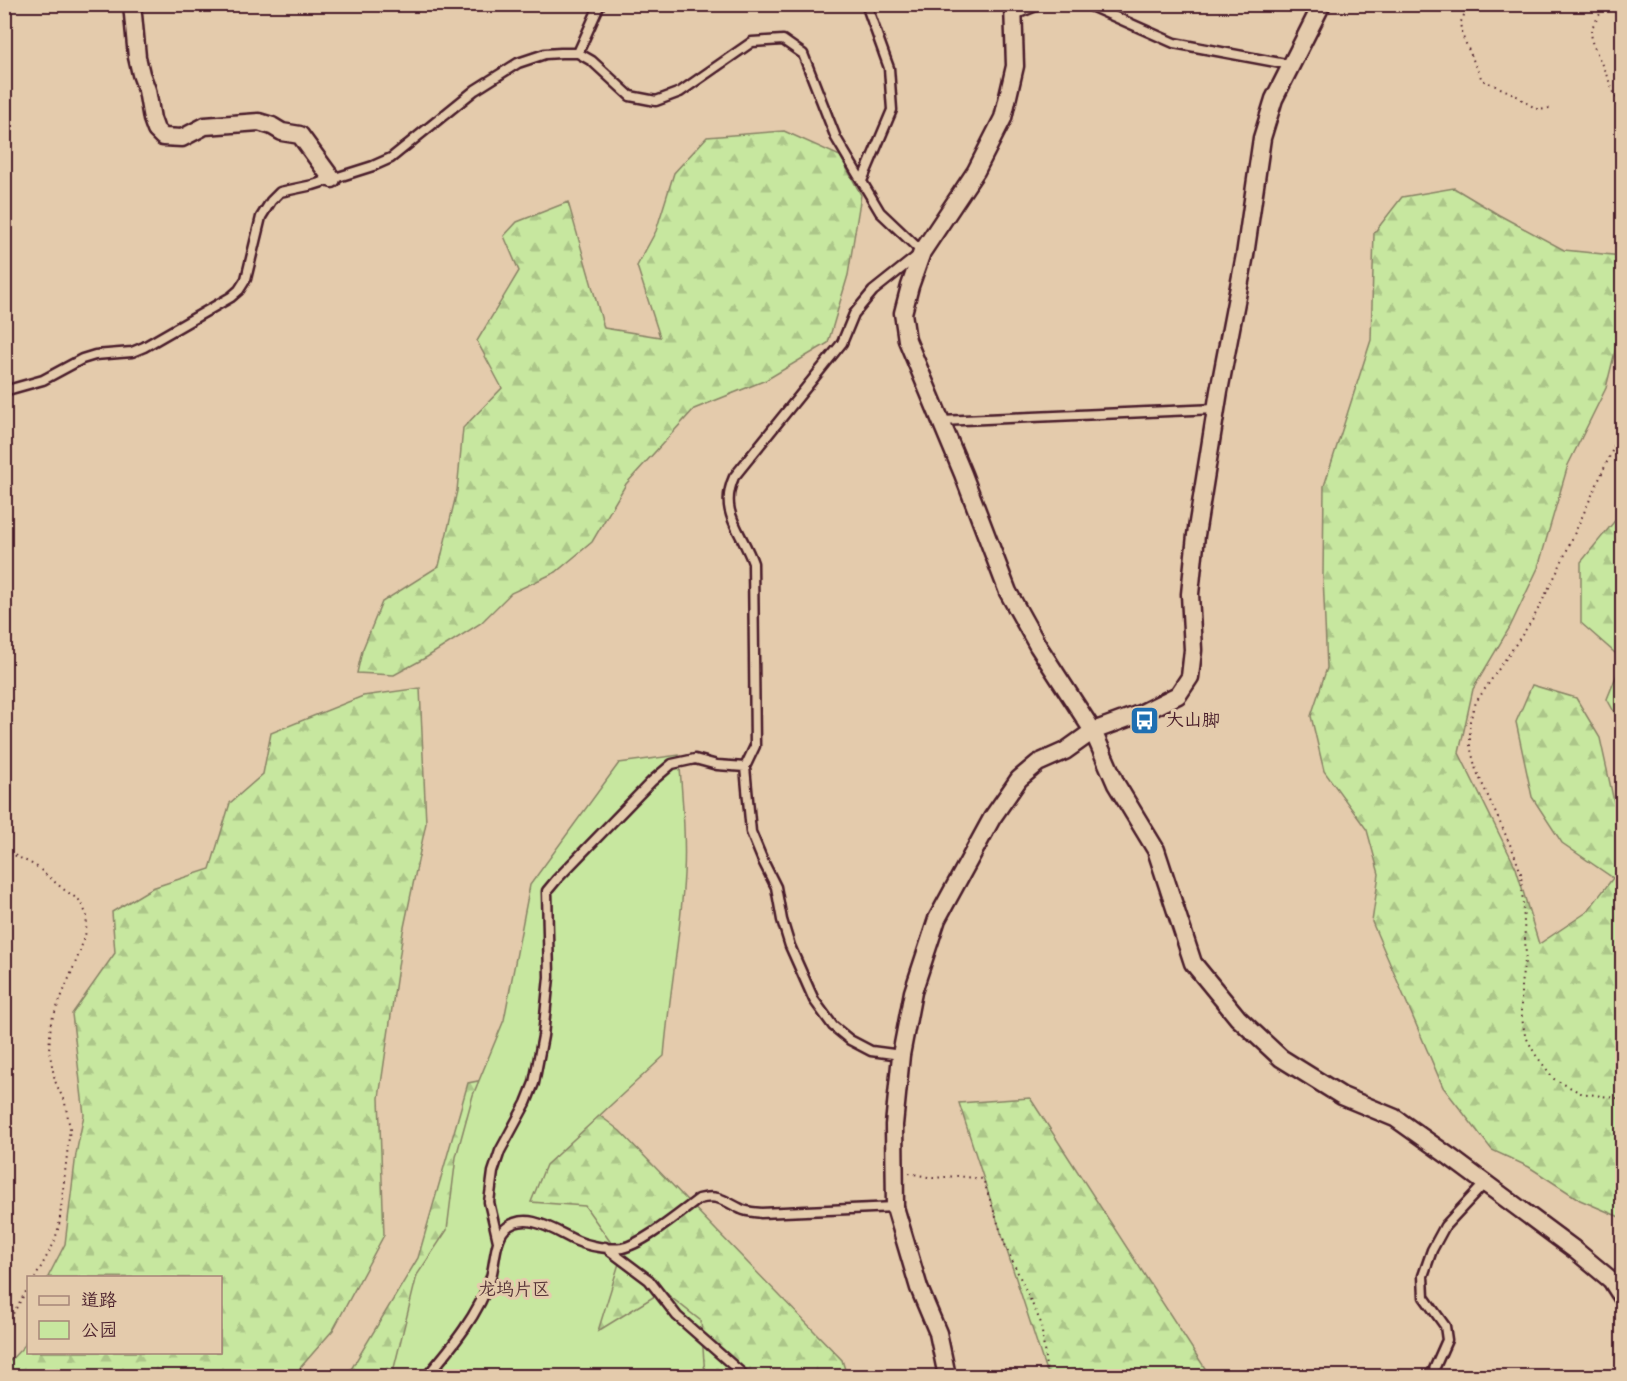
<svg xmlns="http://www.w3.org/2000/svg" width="1627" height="1381" font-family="Pangolin,'LXGW WenKai TC',sans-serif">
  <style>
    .forest { fill: url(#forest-firs); stroke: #888365; stroke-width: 1.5 }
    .park { fill: #c7e79f; stroke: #888365; stroke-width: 1.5 }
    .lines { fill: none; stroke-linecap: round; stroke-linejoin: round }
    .lane-casing { stroke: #4a1f2b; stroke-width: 13 }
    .street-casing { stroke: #4a1f2b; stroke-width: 21 }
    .path { stroke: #4a1f2b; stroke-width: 2; stroke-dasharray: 1.5 4.5; stroke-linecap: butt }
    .lane { stroke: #e4cbac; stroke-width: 8 }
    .street { stroke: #e4cbac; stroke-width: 16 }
    .labels { text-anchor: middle; stroke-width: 6; stroke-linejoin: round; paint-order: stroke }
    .poi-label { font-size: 18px; fill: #4a1f2b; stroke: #e4cbac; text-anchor: start }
    .park-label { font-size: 18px; fill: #563337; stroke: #e4cbac }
  </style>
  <defs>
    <pattern id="forest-firs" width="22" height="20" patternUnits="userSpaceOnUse" patternTransform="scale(1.5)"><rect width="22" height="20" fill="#c7e79f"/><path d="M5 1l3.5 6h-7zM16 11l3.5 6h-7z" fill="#acc689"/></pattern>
  </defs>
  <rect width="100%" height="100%" fill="#e4cbac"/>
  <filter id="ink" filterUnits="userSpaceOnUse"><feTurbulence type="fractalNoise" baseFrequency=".0167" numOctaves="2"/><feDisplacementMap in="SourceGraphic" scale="12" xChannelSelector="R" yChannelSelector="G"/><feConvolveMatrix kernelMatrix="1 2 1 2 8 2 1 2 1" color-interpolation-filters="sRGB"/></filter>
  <g filter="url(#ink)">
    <path class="forest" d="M784,131L840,156L861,195L848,275L828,343L766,380L694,409L626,484L592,542L556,572L511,593L481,623L427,657L394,675L357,673L362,651L382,602L439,566L457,491L463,428L502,388L477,341L519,271L504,236L517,222L568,202L604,328L660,337L637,266L656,231L674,173L707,137Z
      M1454,188L1499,215L1564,250L1622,256V323L1606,388L1568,465L1538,568L1510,627L1473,689L1459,753L1516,868L1539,944L1587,912L1613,878L1562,843L1532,797L1516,722L1532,685L1576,698L1600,738L1622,838V1218L1580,1200L1529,1167L1492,1150L1443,1087L1372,922L1379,874L1367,830L1324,771L1311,716L1327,668L1323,576L1324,486L1371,340L1374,233L1402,197Z
      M1622,512V659L1581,623V562Z
      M1622,662V726L1607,699Z
      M420,688L426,823L403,932L379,1098L384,1235L333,1330L293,1376H5V1366L25,1345L28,1327V1352H220V1278L48,1277L65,1244L76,1154L84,1115L72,1014L115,953L112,912L152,888L210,869L230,803L263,774L271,733L363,696Z
      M539,1069L620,1131L842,1360L847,1376H347L418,1258L468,1083Z
      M1030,1098L1210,1376H1050L1045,1368L959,1103Z"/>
    <path class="park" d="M679,755C682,795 686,835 684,874C681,934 669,995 664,1056L546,1165L531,1202L585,1206L621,1257L598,1331L663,1291L701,1321L705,1376H392L417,1275L447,1230L456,1157L473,1095L504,1020L530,885L619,763Z"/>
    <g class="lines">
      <defs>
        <path id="lane" d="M1086,4L1174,43L1291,65
          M1014,15L1041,4
          M578,53L600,4
          M862,181L892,110L889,68L866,4
          M4,391L43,380L82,359L95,355L132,352L144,347L231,297L239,290L246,279L261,217L271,201L280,192L313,185L373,166L391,158L475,90L518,63L545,54L561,53H578L592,61L630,96L656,101L680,92L752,42L783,40L803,54L836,138L880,212L922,252L873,291L854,314L842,343L734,477C718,513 742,531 753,563L755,746L745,767L751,832L763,861L776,887L782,920L790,946L814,1000L833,1026L850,1040L871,1051L901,1055
          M941,421L1216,409
          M498,1241L489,1202L493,1172L500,1151L526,1103L534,1083L543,1036L549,977L547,891L557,879L652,781L672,764L695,759L717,765L745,767
          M605,1247L649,1280L677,1316L745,1376
          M427,1376C452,1347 479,1314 491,1277C495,1263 495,1239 505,1229C527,1209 556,1232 577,1241C589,1246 610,1250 622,1248C643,1244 681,1212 699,1199C719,1194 724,1201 741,1209C747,1212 754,1212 761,1213L895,1207
          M1431,1376L1447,1340L1445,1326L1424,1297L1423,1276L1432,1250L1445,1226L1485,1183"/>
        <path id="street" d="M132,4L137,57L141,74L147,90L152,119L156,130L163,137L182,138L205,126L259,122L272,126L282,132L300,135L332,179
          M1013,4L1015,66L1003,118L976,171L922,252L910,286L903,313L907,340L963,474L1008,592L1038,646L1093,731L1116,784L1156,850L1193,963L1238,1018L1281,1058L1342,1096L1395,1118L1450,1157L1575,1250L1611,1280L1622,1297
          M947,1376L938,1333L919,1288L895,1207L894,1125L901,1055L913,992L937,919L992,818L1019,779L1038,763L1065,751L1093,731L1142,713L1178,695L1190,677L1193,650L1190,594L1196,535L1219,391L1245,255L1262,138L1274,99L1322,4"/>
      </defs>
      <use href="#lane" class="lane-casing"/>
      <use href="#street" class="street-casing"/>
      <path class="path" d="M1469,4L1460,24L1463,37L1482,80L1514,94L1528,104L1539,110L1550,108
        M1606,4L1591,29L1592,42L1619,104L1622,119
        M1622,429L1557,572L1533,619L1476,702L1470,721V746L1476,770L1513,851L1521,873L1526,955L1521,984V1013L1525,1035L1535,1054L1554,1079L1581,1093L1622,1099
        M4,850L36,866L63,889L79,900L87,915L86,932L79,954L51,1022L49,1050L55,1081L65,1103L70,1128L59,1226L54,1243L35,1278
        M909,1173L933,1178L957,1176L983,1179L1006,1247L1041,1323L1047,1376
        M4,1329L28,1288"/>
      <use href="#lane" class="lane"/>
      <use href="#street" class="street"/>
    </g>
  </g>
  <defs>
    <symbol id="bus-square" viewBox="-11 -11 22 22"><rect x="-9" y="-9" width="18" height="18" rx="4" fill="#1f6fb2" stroke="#e4cbac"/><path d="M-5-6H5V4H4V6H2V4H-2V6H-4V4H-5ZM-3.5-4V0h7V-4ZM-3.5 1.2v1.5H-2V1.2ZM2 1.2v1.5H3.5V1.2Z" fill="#fff"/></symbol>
  </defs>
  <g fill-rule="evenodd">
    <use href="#bus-square" x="1128" y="704" width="33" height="33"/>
  </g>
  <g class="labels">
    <g class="poi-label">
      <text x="1166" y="726">大山脚</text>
    </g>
    <g class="park-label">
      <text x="514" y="1295">龙坞片区</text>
    </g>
  </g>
  <rect width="1627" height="1381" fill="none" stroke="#e4cbac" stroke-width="24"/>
  <rect x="12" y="12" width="1603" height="1357" fill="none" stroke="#4a1f2b" stroke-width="2" filter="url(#ink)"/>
  <rect x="27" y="1276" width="195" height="78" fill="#e4cbac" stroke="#a68678" stroke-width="1.5"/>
  <rect x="39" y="1296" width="30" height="9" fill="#e4cbac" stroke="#a68678" stroke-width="1.5"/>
  <text x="81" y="1306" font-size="18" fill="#4a1f2b">道路</text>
  <rect x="39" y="1321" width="30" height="18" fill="#c7e79f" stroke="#a68678" stroke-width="1.5"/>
  <text x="81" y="1336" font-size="18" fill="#4a1f2b">公园</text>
</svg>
